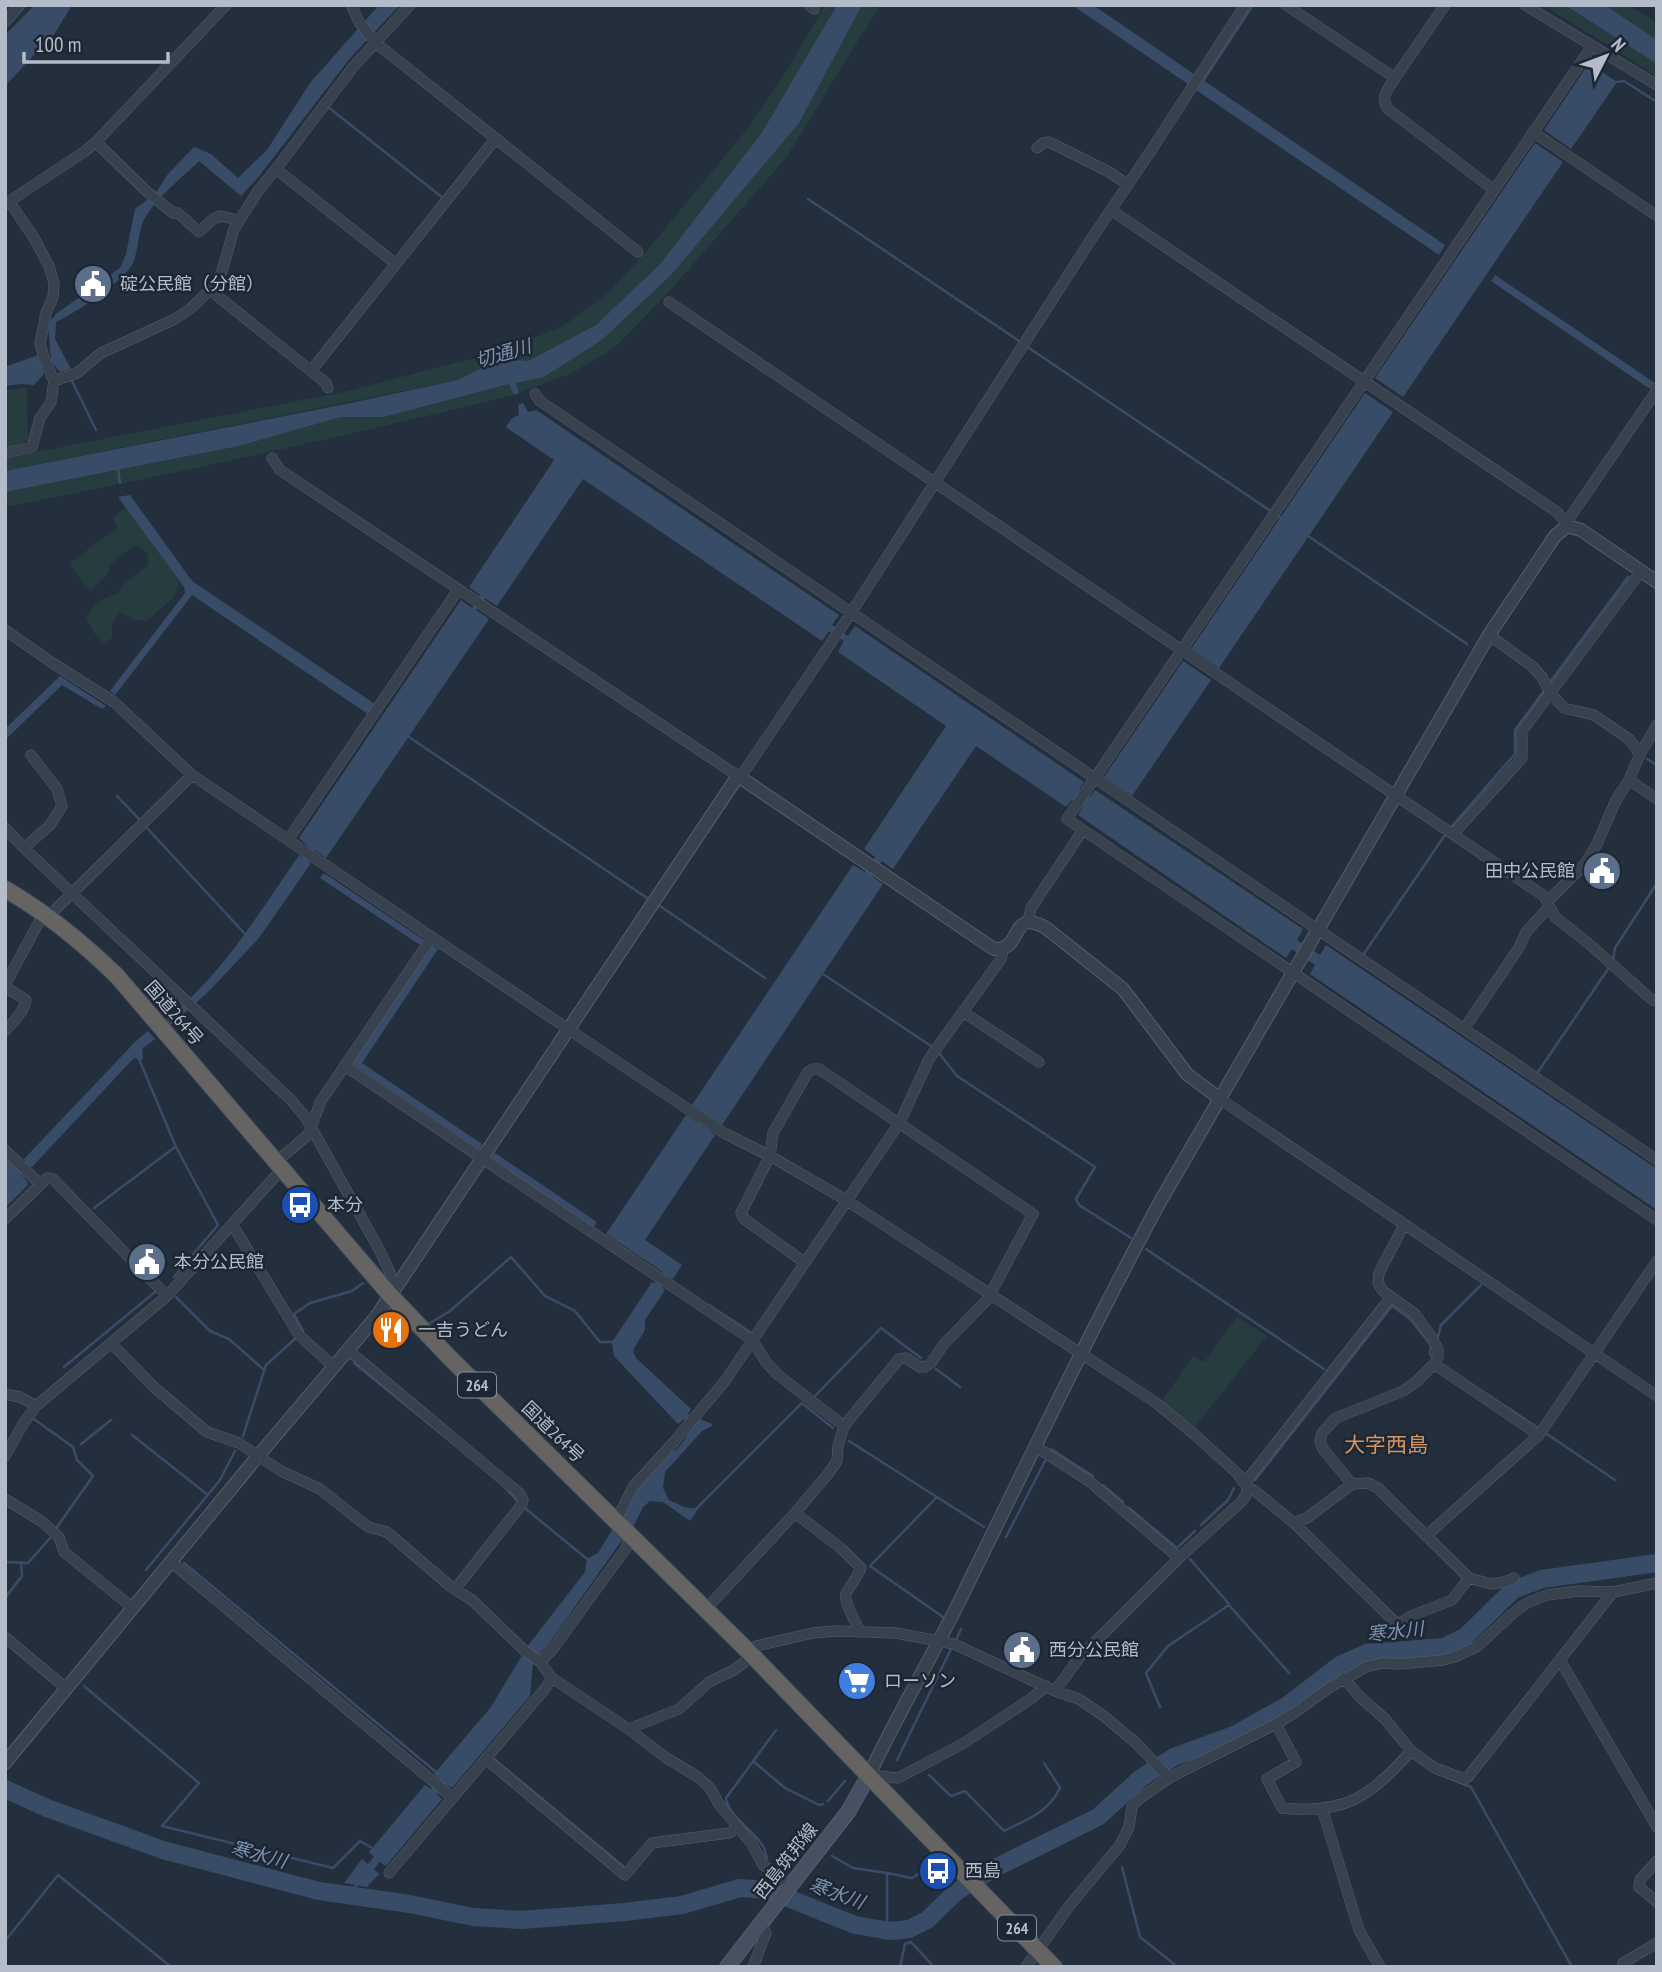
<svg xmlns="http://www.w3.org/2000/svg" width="1662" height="1972" font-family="'PT Sans Narrow','Noto Sans JP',sans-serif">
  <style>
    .green { fill: #263c3f }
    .water { fill: #394c67 }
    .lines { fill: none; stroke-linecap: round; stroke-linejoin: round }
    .stream { stroke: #394c67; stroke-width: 2.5 }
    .river { stroke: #394c67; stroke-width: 18 }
    .minor-casing { stroke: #565f6c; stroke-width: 11 }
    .tertiary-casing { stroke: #565f6c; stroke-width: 14 }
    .secondary-casing { stroke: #565f6c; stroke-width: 16 }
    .trunk-casing { stroke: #434c59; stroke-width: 18 }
    .minor { stroke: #38414e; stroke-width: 10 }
    .tertiary { stroke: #38414e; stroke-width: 12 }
    .secondary { stroke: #465061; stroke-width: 14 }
    .trunk { stroke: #656462; stroke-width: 16 }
    .labels { text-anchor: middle; stroke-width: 5; stroke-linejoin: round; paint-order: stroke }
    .shield { fill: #1d2633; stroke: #878f9c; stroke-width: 2 }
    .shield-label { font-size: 16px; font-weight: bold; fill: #b4bcc9 }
    .poi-label { font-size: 18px; fill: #b4bcc9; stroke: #1d2633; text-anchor: start }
    .street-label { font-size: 18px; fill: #b4bcc9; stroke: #1d2633 }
    .water-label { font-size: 19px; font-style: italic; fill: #7c92b1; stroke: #1d2633 }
    .quarter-label { font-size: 21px; fill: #d59563; stroke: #1d2633 }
  </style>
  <rect width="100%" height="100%" fill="#242f3e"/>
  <path class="green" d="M825,5H837L761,134L660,264L596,325L528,361L502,358L458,380L5,471L6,458L343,392L499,352L563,326L606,295L645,253L748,128L788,69Z
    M862,5H880L786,158L666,295L614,348L572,373L519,393L515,383L544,377L602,340L671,275Z
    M1543,5H1565L1657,64V76Z
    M1605,5H1628L1657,23V40Z
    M510,384L514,395C345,436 176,474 5,507V492L239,446L341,417H384Z
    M27,388L28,441L5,448V390Z
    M126,507L179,580L175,596L147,621L133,620L120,612L112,623V638L104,643L95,634L86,618C95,603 102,598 118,593L122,586L148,565V555L141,547L133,546L111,564L108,574L92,589L85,587L70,563L118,527L113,518Z
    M1237,1317L1267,1336L1195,1427L1162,1401L1193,1356L1204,1362Z"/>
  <path class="water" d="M35,5H72L55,33L5,86V35Z
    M379,5H400L351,57L260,175L241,196L199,161C182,178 159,195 146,216C138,229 139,248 133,263C125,281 75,313 56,322L55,339L71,369L60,372L51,361L48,324L56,314L120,268L126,254L135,209L155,194L168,174L194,147L211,154L238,178L267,150L310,83Z
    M837,5H862L799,123L671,275L602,340L544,377L516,383L519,393L514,395L509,384L384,417H341L239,446L5,492V471L10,470L346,404L458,380L502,358L528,361L596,325L660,264L761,134Z
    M1072,5H1093L1194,74L1188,84Z
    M1565,5H1605L1657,40V64Z
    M1589,63L1617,82L1571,149L1544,130Z
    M1203,80L1445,245L1439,255L1196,90Z
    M1535,143L1563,162L1403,397L1375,378Z
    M1495,275L1655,383L1650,389L1491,281Z
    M38,355L44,374L34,385L21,384L5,386V367Z
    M1365,393L1393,412L1219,668L1191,649Z
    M523,403L528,412L536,410L839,615L832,625L848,636L855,626L1084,782L1079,790L1090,797L1095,790L1303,929L1297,940L1320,955L1326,945L1657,1169V1210L1310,974L1315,965L1292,949L1286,958L1078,815L1083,807L1072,800L1066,807L976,746L893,869L882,861L872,876L883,884L722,1125L710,1117L704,1126L715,1135L645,1240L682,1265L673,1279L669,1277L662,1287L665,1290L645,1320V1330L633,1350L636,1358L691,1409L688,1414L697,1422L700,1419L712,1424V1426L702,1431L665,1472L663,1488L669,1500L684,1507L698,1509L690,1521L663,1502L650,1501L643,1507L633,1527L623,1517L636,1491L672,1452C680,1449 687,1435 693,1427L684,1419L678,1424L614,1356L612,1342L652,1282L655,1283L663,1272L606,1234L686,1115L698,1123L704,1113L692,1105L853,865L865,872L875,857L864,849L946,726L838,652L844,641L829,631L822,641L583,479L497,606L485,598L476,610L489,619L326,858L315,850L308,861L311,863L259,938L208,992L170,1026L166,1020C224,972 257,916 299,855L302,857L309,847L299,838L461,600L472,608L480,595L469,587L554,460L506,427L512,418L519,415L518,405Z
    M130,495L192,581L375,704L368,714L192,595L115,695L110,691L185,593L184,587L118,497Z
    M1183,661L1211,680L1132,796L1104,777Z
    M60,676L106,706L102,709L62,685L5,740V729Z
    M324,873L424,940L420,945L320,878Z
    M432,945L438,949L362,1063L482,1144L479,1150L352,1064Z
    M148,1031L155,1039L142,1049L143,1059L139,1061L136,1058L133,1059L32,1167L29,1166L21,1174L27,1181L28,1185L5,1208V1158L17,1169L25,1161L24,1159L135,1042Z
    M495,1153L597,1222L594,1227L491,1158Z
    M612,1530L622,1540L548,1645L537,1656L533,1662L530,1696L452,1788L445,1784L437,1794L442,1799L386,1866L380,1862L374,1869L379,1874L367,1887L344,1883L362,1859L368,1864L374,1857L369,1852L425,1785L431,1789L440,1779L434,1774L491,1707L527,1647L585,1572L587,1559L598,1553Z"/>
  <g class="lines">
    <path class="stream" d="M1203,81L1253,5
      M1617,82L1624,81L1657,102
      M328,107L443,198
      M808,199L1019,341
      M1029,348L1281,518
      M72,381L96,430
      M118,469L120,483
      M1308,536L1467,644
      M1550,682L1628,577
      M409,737L647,898
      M1647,759L1657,765
      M117,796L139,819
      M1452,826L1515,754V730L1543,692
      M147,828L245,934
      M660,906L765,978
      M1363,955L1445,835
      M1613,960L1615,948L1657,883
      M823,974L931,1046
      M939,1053L957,1076L1095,1167L1076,1199L1079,1205L1131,1238
      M139,1059L176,1147L218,1225L174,1277
      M1538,1072L1608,969
      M94,1208L175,1147
      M1146,1249L1324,1369
      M176,1297L210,1331L229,1339L264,1370
      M709,1305L750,1332
      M430,1323L450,1311L511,1257L545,1296L575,1311L600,1342H612
      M303,1331L294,1314L310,1303L352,1291L363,1283
      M1437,1340L1441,1325L1481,1285
      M354,1363L444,1436
      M64,1367L155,1292
      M936,1369L960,1387
      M1485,1393L1538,1428
      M815,1396L881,1328L921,1358
      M31,1417L73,1447L77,1460L93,1476L57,1527
      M1547,1434L1615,1480
      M132,1435L208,1495
      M243,1436L266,1365L296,1338
      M849,1441L984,1527
      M81,1444L111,1420
      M1051,1449L1093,1476
      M1255,1480L1392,1306L1410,1319L1431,1345L1430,1354L1432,1357
      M503,1485L517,1501
      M1103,1485L1123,1502
      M937,1497L870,1566L943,1617
      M1129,1508L1177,1548L1195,1531
      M526,1509L587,1559
      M696,1509L802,1403L833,1428
      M1201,1525L1228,1500L1234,1488
      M1006,1537L1045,1461
      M1190,1559L1229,1604
      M5,1562L28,1563L51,1537
      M184,1563L436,1772
      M146,1570L220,1480L235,1451
      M5,1598L22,1576L21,1562
      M957,1638L961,1629
      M84,1686L199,1783L162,1826L333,1868L360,1841L372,1848
      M1160,1707L1146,1673L1168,1646L1229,1605L1289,1673
      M494,1759L623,1866
      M897,1760L951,1649
      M753,1761L785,1788L819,1805L823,1804
      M1436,1773L1471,1787L1572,1967
      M929,1775L951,1796L965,1791L1004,1831C1026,1820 1049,1812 1060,1788L1044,1763
      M828,1801L845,1781
      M832,1856L853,1868L887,1873
      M767,1859C766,1855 765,1852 764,1848C755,1830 729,1819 726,1798L776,1730
      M1122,1867L1140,1937L1174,1964L1175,1967
      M348,1896L357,1884
      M890,1931L887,1926V1873L912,1878L931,1866
      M5,1941L58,1875L171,1967
      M900,1967L905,1944L911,1942L934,1967"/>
    <path class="river" d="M5,1789L47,1808L163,1850L319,1891L410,1904L473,1917L521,1920L625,1912L682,1905L740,1888L768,1890L855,1925L890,1931L909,1929L927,1920L956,1892L991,1870L1098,1817L1141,1778L1174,1757L1234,1735L1288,1705L1340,1665L1367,1653L1444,1647L1465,1637L1513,1590L1542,1579L1657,1563"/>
    <defs>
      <path id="minor" d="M351,5L359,22L376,43L638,252
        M809,5L814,9
        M1286,5L1395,78L1445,5
        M1525,5L1657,85
        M5,22L20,5
        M1592,46L1067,819L1657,1220
        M1395,78C1388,89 1380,97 1388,109L1494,190
        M1533,132L1657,216
        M96,142L144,189L173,213H178L199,232L213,219L221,216L238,220
        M1037,148L1043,143L1049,142L1111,173L1128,185
        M276,169L396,264
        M5,204L84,152L96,142L226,5
        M1111,210L1557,512L1566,523L1567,526
        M210,290L326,383L328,388
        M669,302L1544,896L1555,917L1588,943L1652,1000H1657
        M311,371L496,138
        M54,381L77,373L101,353L175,319L190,309L210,290L217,281L222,271L234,229L258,191L276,169L353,67L410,5
        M535,394L540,401L1657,1160
        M5,453L32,447L40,418L51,402L54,381L44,358L40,344L46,313L53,297L54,283L49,266L34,238L9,201
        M272,458L280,470L738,776L744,772L851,613L1092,238L1154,146L1245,5
        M1566,523L1657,390
        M5,630L51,662L114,702L192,775L568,1029L724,1133L770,1156L846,1200L1155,1402L1194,1434L1238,1474L1247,1487L1255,1491L1294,1523L1393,1620L1400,1624L1411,1616L1452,1600L1469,1578
        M1489,635L1532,666L1542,677L1550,693L1564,708L1594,715L1629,739L1640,754
        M1629,780L1657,799
        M5,828L24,848L292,1101L306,1118L380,1251L390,1273L391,1295
        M1454,833L1522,758V731L1641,571
        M288,840L458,590
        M24,848L50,825L62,806L57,789L31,755
        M1548,901L1585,864L1597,844L1616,800L1629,780L1640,754L1657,725
        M1028,921L1031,908L1083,830
        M5,985L39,922L46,915L54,911L192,775
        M5,987L26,1000C24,1012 13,1022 5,1031
        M963,1012L1039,1062
        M1464,1029L1518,949L1526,932L1549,907
        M345,1066L752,1340L766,1362L777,1374L844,1426
        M1220,1099L1657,1396
        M5,1150L40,1184
        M276,1162L308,1135L321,1101L432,937
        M5,1219L47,1178L53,1179L167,1296
        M232,1224L299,1335L334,1367
        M804,1262L744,1219L741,1213L770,1156L773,1133L808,1072L813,1069H819L1033,1214L987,1300L944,1344L931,1363L925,1367H920L906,1358L899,1359L844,1426L838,1446L837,1461L828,1474L795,1513L842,1549L861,1568C857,1578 850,1585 846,1594C843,1602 856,1621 859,1631
        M111,1343L155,1388L207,1432L239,1443L281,1471L320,1489L368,1527L387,1532L450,1586L472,1600L524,1650L540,1662L552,1678L630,1730L665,1757L698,1777L710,1788L719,1804L752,1844L763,1865L791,1885
        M348,1350L520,1494L523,1500L522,1504L460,1583L457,1589
        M1434,1364L1539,1435
        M5,1394L20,1397L36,1406
        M1036,1447L1089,1481L1179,1558
        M5,1456L23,1424L36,1406L167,1296L282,1169
        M1352,1484L1323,1449L1320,1441L1322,1433L1336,1418L1403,1391L1416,1382L1434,1364L1438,1357V1349L1430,1335L1415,1314L1383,1291L1378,1283L1379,1273L1404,1225
        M5,1499L41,1521L59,1537L64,1552L133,1608
        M616,1521L633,1487L673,1443L725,1381L900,1122L929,1059L1001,959L1003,950
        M1294,1523L1307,1518L1352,1484L1368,1483L1378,1488L1469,1578L1491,1584L1504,1582L1514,1578
        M1426,1536L1539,1435L1657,1261
        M171,1562L453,1798
        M706,1609L795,1513
        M5,1637L67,1689
        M1560,1660L1657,1827
        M540,1662L552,1650L626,1548L630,1534
        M1344,1678L1360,1697L1385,1719L1411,1751L1435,1768L1464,1779L1468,1777L1613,1592
        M1055,1691L1079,1658L1179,1558L1241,1502L1246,1495L1248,1479L1391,1297
        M1276,1724L1296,1762L1267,1779L1282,1808C1346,1815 1370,1796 1411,1751
        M630,1730L636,1726L679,1709L709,1682L734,1670L746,1661L748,1651L756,1646L813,1633L835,1631L896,1633L954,1644L1055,1691L1079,1699L1105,1717L1136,1743L1169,1778
        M486,1759L625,1875L652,1843L729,1833L738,1828
        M870,1775L898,1778L964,1743L1032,1698L1046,1686
        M1322,1808L1359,1930L1380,1967
        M1657,1861L1640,1880L1639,1887L1657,1902
        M389,1873L544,1690L552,1678
        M753,1967L766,1933L761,1923
        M1026,1967L1070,1905L1120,1845L1129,1827L1132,1807L1139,1799L1169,1778L1276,1724L1297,1711L1329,1688L1366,1667L1382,1663L1399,1664L1444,1660L1457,1656L1478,1646L1512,1614L1525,1604L1547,1595L1578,1591L1613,1592L1657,1583
        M1622,1967L1623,1963L1657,1943"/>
      <path id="tertiary" d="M5,1763L258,1456L376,1317L738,776L994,949C1024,951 1009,907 1046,928L1123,989L1187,1074L1220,1099
        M869,1775C897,1715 931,1659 960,1600C1026,1466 1090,1331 1161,1200L1489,635L1555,536L1567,526L1581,530L1657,582"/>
      <path id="secondary" d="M727,1967L848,1812L869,1775"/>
      <path id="trunk" d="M5,889C47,913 83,943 117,976L391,1296L451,1359L748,1651L1054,1967"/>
    </defs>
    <use href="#minor" class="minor-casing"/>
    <use href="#tertiary" class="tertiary-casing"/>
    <use href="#secondary" class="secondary-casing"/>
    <use href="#trunk" class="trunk-casing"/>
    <use href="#minor" class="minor"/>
    <use href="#tertiary" class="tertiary"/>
    <use href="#secondary" class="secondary"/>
    <use href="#trunk" class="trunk"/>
  </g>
  <defs>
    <symbol id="civic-disc" viewBox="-11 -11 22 22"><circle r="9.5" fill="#5c6f8a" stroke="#1d2633"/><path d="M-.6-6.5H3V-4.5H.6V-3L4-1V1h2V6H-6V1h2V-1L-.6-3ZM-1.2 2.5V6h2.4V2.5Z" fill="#fff"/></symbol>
    <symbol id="bus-disc" viewBox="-11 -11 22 22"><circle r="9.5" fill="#1a4fb4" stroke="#1d2633"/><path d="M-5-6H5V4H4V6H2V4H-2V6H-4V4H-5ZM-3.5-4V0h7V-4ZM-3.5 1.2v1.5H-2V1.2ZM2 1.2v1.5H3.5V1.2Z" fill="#fff"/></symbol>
    <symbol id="restaurant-disc" viewBox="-11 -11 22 22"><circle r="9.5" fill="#e8710a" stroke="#1d2633"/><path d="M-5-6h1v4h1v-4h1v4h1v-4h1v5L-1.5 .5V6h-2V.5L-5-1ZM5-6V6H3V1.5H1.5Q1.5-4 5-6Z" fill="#fff"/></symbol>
    <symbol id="supermarket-disc" viewBox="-11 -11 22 22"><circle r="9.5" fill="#3f7fe0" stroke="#1d2633"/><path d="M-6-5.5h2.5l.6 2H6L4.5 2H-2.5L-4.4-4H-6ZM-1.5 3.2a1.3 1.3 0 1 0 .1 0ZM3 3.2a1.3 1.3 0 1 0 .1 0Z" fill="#fff"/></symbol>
  </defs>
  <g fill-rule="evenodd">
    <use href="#civic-disc" x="71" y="262" width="44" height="44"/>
    <use href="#civic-disc" x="1580" y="849" width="44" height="44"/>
    <use href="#bus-disc" x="278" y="1183" width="44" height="44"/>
    <use href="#civic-disc" x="125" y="1240" width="44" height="44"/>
    <use href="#restaurant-disc" x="369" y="1308" width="44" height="44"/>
    <use href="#civic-disc" x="1000" y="1628" width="44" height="44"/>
    <use href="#supermarket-disc" x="835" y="1659" width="44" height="44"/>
    <use href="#bus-disc" x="916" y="1849" width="44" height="44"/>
  </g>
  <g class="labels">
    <g class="shield">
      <rect x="458" y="1372.5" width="38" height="25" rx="5"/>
      <rect x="998" y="1915.5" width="38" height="25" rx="5"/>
    </g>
    <g class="shield-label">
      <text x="477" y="1391">264</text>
      <text x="1017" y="1934">264</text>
    </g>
    <g class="poi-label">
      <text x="120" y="290">碇公民館（分館）</text>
      <text x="1575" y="877" text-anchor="end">田中公民館</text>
      <text x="327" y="1211">本分</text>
      <text x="174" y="1268">本分公民館</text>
      <text x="418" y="1336">一吉うどん</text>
      <text x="1049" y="1656">西分公民館</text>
      <text x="884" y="1687">ローソン</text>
      <text x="965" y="1877">西島</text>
    </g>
    <g class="street-label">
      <text transform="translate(174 1013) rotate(49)" y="6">国道264号</text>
      <text transform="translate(553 1432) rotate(44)" y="6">国道264号</text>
      <text transform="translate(786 1861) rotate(-52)" y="6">西島筑邦線</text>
    </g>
    <g class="water-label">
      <text transform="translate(503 353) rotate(-16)" y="7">切通川</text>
      <text transform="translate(1395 1631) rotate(-6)" y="7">寒水川</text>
      <text transform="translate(259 1854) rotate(15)" y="7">寒水川</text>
      <text transform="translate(837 1893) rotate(20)" y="7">寒水川</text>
    </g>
    <g class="quarter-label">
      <text x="1386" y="1452">大字西島</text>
    </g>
  </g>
  <rect width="1662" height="1972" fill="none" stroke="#b4bcc9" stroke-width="14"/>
  <g transform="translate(1606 56) rotate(48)" stroke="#1d2633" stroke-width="5" paint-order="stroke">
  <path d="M0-5L12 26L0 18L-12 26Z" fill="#b4bcc9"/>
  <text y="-10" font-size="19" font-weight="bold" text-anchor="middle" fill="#b4bcc9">N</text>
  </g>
  <path d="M24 52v10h144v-10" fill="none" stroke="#b4bcc9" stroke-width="3.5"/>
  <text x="35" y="52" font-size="21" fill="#b4bcc9" stroke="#1d2633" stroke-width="5" paint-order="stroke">100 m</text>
</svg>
